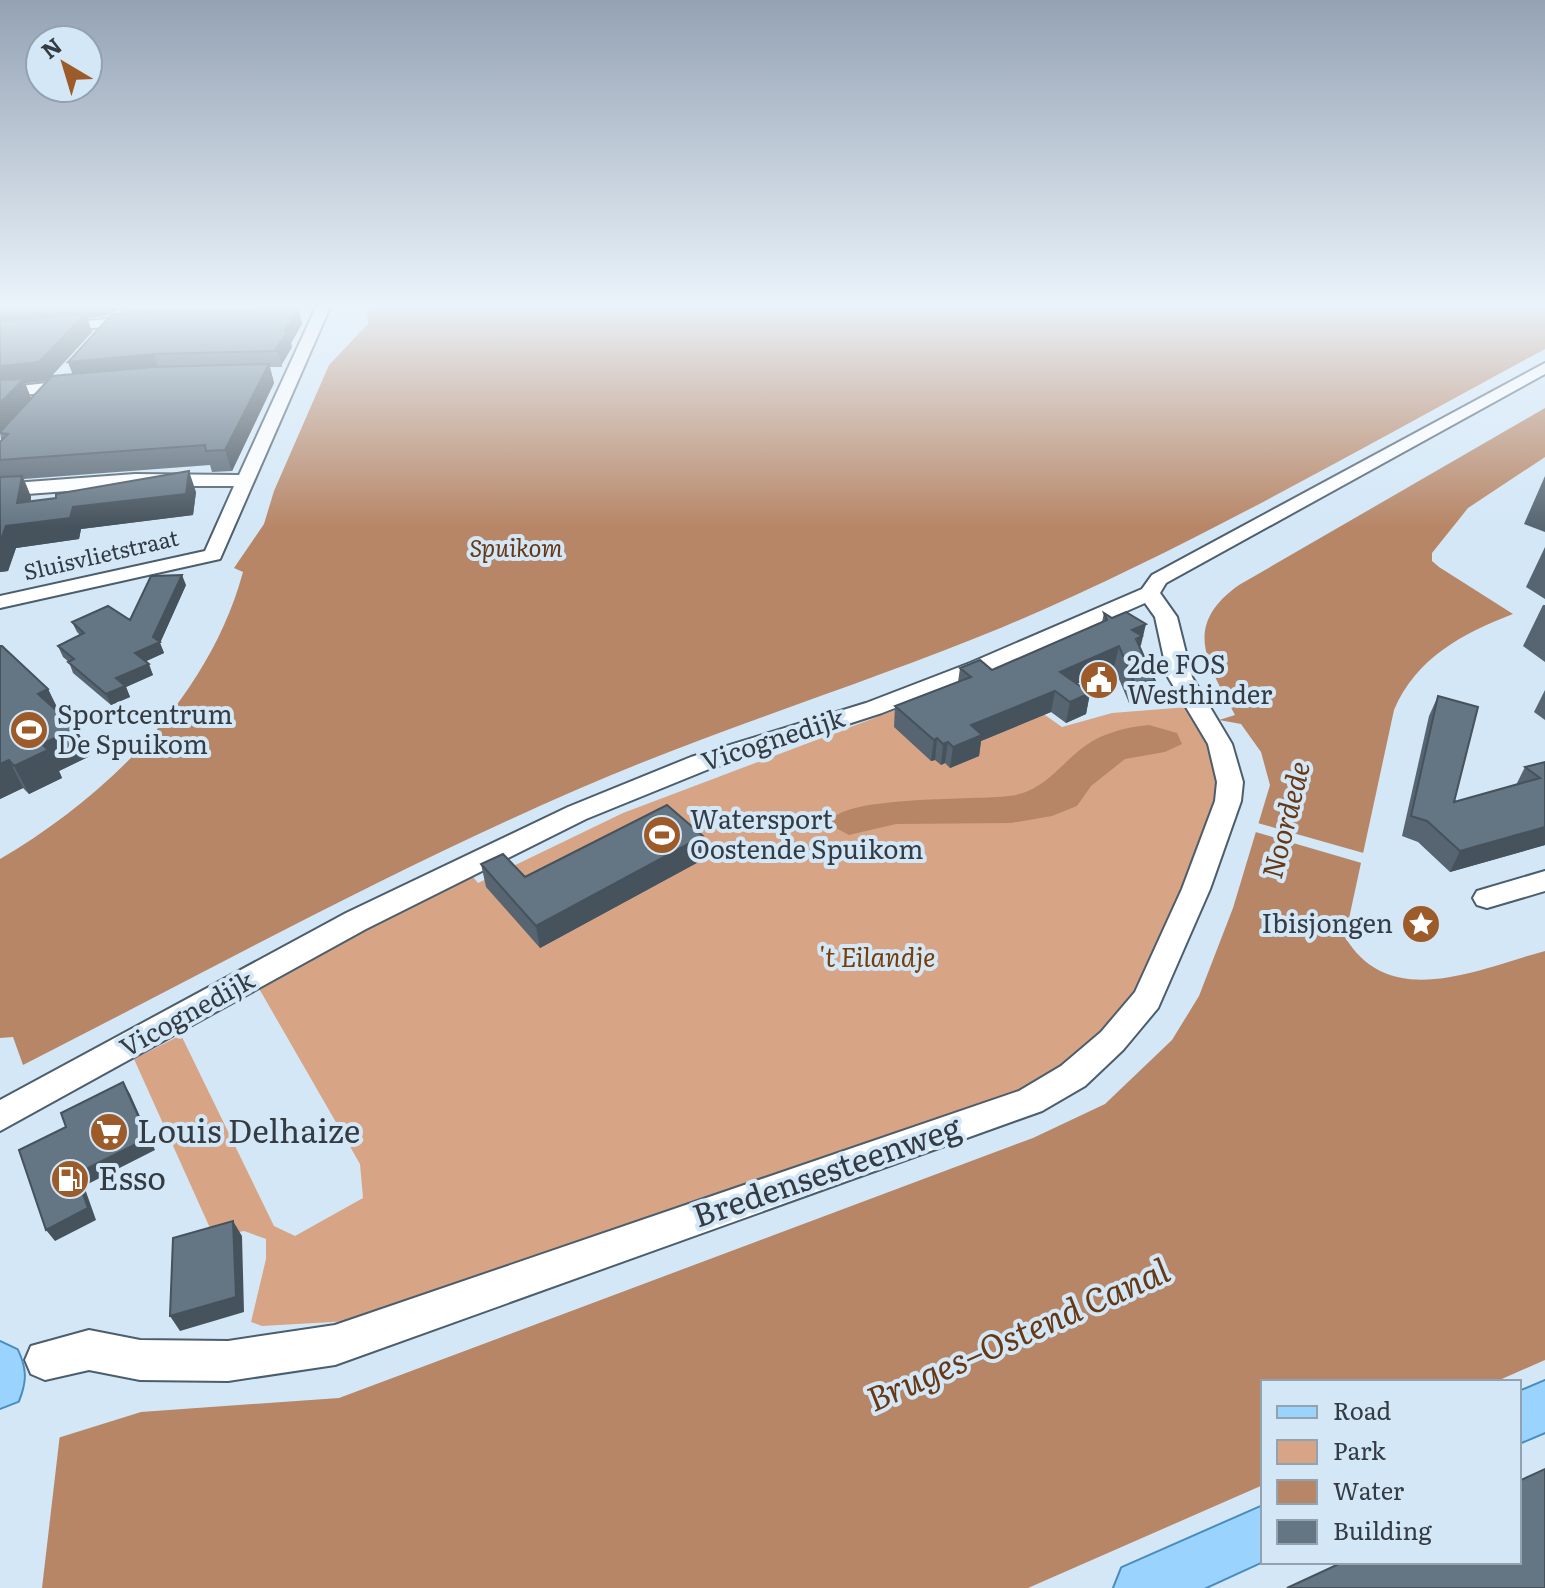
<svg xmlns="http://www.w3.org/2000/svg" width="1545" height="1588" font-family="Literata,serif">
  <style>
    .green { fill: #d7a585 }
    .water { fill: #b78667 }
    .pier { fill: #d3e7f7 }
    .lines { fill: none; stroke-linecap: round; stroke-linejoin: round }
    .minor-casing { stroke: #4c5d6b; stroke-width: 4 }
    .major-casing { stroke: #4a8cbc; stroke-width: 4 }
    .minor { fill: #fff; fill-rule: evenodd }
    .major { fill: #9ad4fe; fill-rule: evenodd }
    .wall { fill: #566571 }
    .shaded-wall { fill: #46525c }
    .building { fill: #647583; stroke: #46525c; stroke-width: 2 }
    .labels { text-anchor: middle; stroke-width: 8; stroke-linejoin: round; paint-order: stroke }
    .far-street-label { font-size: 22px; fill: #343b42; stroke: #d3e7f7 }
    .far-water-label { font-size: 24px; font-style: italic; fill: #683813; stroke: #d3e7f7 }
    .poi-label { font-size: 26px; fill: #343b42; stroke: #d3e7f7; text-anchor: start }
    .street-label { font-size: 26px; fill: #343b42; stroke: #d3e7f7 }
    .park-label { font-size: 26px; font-style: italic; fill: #7a3d05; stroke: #d3e7f7 }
    .water-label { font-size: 28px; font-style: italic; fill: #683813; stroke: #d3e7f7 }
    .near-poi-label { font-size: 32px; fill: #343b42; stroke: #d3e7f7; text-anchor: start }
    .near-street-label { font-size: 32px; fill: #343b42; stroke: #d3e7f7 }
    .near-water-label { font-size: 34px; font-style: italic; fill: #683813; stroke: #d3e7f7 }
  </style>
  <rect width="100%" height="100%" fill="#d3e7f7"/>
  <path class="green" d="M988,675L1062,727L1112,713L1188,707L1216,751L1223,793L1155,958L1117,1019L1053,1076L1005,1097L934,1120L668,1217L367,1320L262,1326L251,1322L266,1259V1239L244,1231L214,1237L134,1059L181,1035L274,1226L295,1236L363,1198L360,1164L257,985L469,872L478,883L623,813Z"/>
  <path class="water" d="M374,305H1545V349C1367,445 1190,548 1003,627C862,685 716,729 576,790C387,872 206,972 23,1065L13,1037L0,1038V859C108,796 210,695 243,572L234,568L264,524L274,491L329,365L368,324L367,313Z
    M1545,408V457L1468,508L1432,553V561L1439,567L1513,614C1463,633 1416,658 1394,710L1345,937C1390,1012 1478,969 1545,951V1360L1495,1382H1263V1485L1028,1588H0V1456L141,1412L339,1398L1033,1138L1105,1104L1172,1040L1199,996L1233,908L1270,785L1261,752L1241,724L1219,720L1235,715C1208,664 1181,626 1239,585Z
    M1149,725L1177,733L1182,744L1165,752L1125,759L1091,786L1077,806L1052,816L1011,823L896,824L849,835L832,826L833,818C855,796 975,800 1009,796C1044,792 1059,765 1085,746C1102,733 1127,727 1149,725Z"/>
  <path class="pier" d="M1254,822L1367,854L1365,864L1252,831Z
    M60,1434L42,1588H0V1452Z"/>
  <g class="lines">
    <defs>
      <path id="minor" d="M317,305H331L220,559L0,608V596L205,551L234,486H135L0,496V484L135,474L239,475Z
        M140,316L147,320L145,323L0,337V329Z
        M1545,363V374L1166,583L1160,593L1177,617L1192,677L1232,744L1243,782L1241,801L1210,889L1158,1008L1123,1050L1085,1086L1042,1111L335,1365L228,1381L140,1380L89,1370L45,1380L31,1374L25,1360L31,1346L89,1330L140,1340L228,1341L335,1325L1019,1091L1061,1066L1101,1032L1135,992L1182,889L1215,801L1217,782L1208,744L1168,677L1155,617L1145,603L986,673L882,713L709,769L586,819L366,929L0,1131V1100L346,913L568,807L691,757L866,703L970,663L1142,589L1152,575Z
        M76,380L82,382V388L0,398V388Z
        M1545,871V891L1487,908L1477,905L1473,898L1477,891Z"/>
      <path id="major" d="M0,1342L17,1350C26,1369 26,1381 18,1401L0,1408Z
        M1545,1381V1432L1519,1443V1392Z
        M1263,1506V1561L1204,1588H1114L1122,1568Z"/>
    </defs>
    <use href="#minor" class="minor-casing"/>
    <use href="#major" class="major-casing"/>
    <use href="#minor" class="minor"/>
    <use href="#major" class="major"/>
  </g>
  <path class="wall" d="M0,305H312L310,309H299L302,324L291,343L292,347L282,364V367H270L274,383L232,471L212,472L210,465L24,479L31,497V501L196,492L193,515L81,529L79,539L16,548L8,571L0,572V442L1,440L0,432L73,374L68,362L125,314L118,309L107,316L87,318L92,332L47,381L25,383L31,398L0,432Z
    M1545,476V532L1524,524Z
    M1545,547V599L1526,587Z
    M186,585L160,643L164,653L146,661L153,675L126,687L130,697L111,705L73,673L69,662L63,657L58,646L80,635L77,632L72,622L130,620Z
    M1543,605H1545V662L1523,646Z
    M1104,613L1141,645L1140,646L1155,681L1150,702L1129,703L1114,667L1077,684L1090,693L1086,714L1066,723L1051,712L981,741L979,756L950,768L945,763L941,765L935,760L931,761L894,727L895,706L958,682L960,668L992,670L1102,622Z
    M0,646L48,689L60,713L76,728L90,756L59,771L62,778L29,794L23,788L0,799Z
    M1545,690V720L1534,712Z
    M1438,696L1454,802L1516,785L1525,767L1545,762V845L1450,872L1418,842L1402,836L1429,716Z
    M704,859L540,948L486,887L481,864L525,877Z"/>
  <path class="shaded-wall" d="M36,305H117L118,309L107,316L87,318L92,332L47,381L25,383L31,398L0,432V308Z
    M299,309L302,324L291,343L292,347L282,364L276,349L285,331Z
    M154,354L159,370L74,378L68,362Z
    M269,364L274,383L232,471L225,450Z
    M189,471L196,492L193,515L81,529L79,539L16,548L8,571L0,572V542L6,526L17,503L22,476L31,497L27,523L73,507Z
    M182,575L186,585L160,643L164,653L140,664L135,653L153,637Z
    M1146,624L1141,645L1140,646L1132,630Z
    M1119,646L1114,667L1056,693L1060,672Z
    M149,664L153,675L126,687L130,697L111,705L106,694L116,678Z
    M48,689L61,717L38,694Z
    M1055,691L1051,712L981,741L979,756L950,768L953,747L971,725Z
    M1090,693L1086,714L1066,723L1070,702Z
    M76,728L90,756L59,771L62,778L29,794L14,766L42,744Z
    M937,738L935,760L931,761L934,740Z
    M948,742L945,763L941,765L943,744Z
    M9,760L23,788L0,799V764Z
    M1545,827V845L1450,872L1460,851Z
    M703,836L704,859L540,948L536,926Z
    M123,1082L130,1094L155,1150L84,1186L96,1220L55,1241L46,1230L76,1174Z
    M233,1221L242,1236L244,1312L180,1331L170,1316Z"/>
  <path class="building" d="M0,305H36L0,308Z
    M299,309L285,331H288L276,349L278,351L154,354L68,362L112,314Z
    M85,314L39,362L0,366V321Z
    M269,364L225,450L206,451L205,445L0,460V442L8,434L0,433V432L52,376L153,367Z
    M24,379L0,403V380Z
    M189,471L186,494L73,507L70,518L6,526L0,542V477L22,476L17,503L56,498V494Z
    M182,575L153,637L160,642L135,653L149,664L116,678L125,686L106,694L68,662L74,659L58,646L84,633L72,622L108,606L130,620L151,576Z
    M1126,612L1146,624L1132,630L1142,636L1136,639L1155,681L1134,682L1119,646L1060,672L1090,693L1070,702L1055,691L971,725L982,735L953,747L948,742L943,744L937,738L934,740L895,706L971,677L960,668L980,660L992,670L1107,620L1104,613L1112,618Z
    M0,646H2L48,689L38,694L76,728L42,744L48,750L14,766L9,760L0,764Z
    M1438,696L1478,707L1454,802L1540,778L1525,767L1545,762V827L1460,851L1427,821L1411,816Z
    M667,805L703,836L536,926L481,864L503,854L525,877Z
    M123,1082L148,1138L76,1174L88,1208L46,1230L19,1150L66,1127L61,1113Z
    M233,1221L236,1297L170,1316L173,1238Z
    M1545,1469V1588H1287L1343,1562H1519V1481Z"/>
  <linearGradient id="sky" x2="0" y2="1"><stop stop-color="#94a2b4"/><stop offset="0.58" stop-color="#ebf4fb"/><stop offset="1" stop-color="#ebf4fb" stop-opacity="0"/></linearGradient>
  <rect width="1545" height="527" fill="url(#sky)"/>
  <defs>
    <symbol id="civic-disc" viewBox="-11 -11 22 22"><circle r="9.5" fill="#9e5b2a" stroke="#d3e7f7"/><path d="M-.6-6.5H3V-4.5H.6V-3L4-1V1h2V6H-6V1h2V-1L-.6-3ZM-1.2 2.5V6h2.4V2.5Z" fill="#fff"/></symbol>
    <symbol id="stadium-disc" viewBox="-11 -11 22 22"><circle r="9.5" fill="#9e5b2a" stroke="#d3e7f7"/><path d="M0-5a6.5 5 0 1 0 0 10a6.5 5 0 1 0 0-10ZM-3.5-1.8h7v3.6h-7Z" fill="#fff"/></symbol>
    <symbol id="sight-disc" viewBox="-11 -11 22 22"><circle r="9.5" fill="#9e5b2a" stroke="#d3e7f7"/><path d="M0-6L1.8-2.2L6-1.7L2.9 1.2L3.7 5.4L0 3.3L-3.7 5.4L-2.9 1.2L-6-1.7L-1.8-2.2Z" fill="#fff"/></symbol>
    <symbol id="supermarket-disc" viewBox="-11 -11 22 22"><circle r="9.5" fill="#9e5b2a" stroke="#d3e7f7"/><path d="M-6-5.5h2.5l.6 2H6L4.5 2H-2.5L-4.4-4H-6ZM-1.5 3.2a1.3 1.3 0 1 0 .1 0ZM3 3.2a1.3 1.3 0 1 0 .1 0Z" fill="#fff"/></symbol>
    <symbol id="fuel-disc" viewBox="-11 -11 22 22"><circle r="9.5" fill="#9e5b2a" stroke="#d3e7f7"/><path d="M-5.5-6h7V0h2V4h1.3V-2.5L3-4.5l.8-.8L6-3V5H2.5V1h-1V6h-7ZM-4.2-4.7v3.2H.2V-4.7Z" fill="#fff"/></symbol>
  </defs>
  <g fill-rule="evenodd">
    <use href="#civic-disc" x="1077" y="658" width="44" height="44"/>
    <use href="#stadium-disc" x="7" y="708" width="44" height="44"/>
    <use href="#stadium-disc" x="640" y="813" width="44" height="44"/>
    <use href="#sight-disc" x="1399" y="902" width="44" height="44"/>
    <use href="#supermarket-disc" x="87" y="1110" width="44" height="44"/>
    <use href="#fuel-disc" x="48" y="1157" width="44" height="44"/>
  </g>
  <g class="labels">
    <g class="far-street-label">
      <text transform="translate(101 555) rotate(-13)" y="8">Sluisvlietstraat</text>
    </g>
    <g class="far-water-label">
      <text x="516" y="557">Spuikom</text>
    </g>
    <g class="poi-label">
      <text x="1127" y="674">2de FOS<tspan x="1127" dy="30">Westhinder</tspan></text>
      <text x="57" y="724">Sportcentrum<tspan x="57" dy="30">De Spuikom</tspan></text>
      <text x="690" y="829">Watersport<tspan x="690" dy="30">Oostende Spuikom</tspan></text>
      <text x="1393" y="933" text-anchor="end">Ibisjongen</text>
    </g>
    <g class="street-label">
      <text transform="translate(773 740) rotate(-18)" y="9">Vicognedijk</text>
      <text transform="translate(187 1014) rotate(-29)" y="9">Vicognedijk</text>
    </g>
    <g class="park-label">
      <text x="877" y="967">'t Eilandje</text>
    </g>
    <g class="water-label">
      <text transform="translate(1286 820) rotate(-76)" y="10">Noordede</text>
    </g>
    <g class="near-poi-label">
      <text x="137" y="1143">Louis Delhaize</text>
      <text x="98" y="1190">Esso</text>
    </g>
    <g class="near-street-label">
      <text transform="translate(827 1172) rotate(-19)" y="11">Bredensesteenweg</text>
    </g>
    <g class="near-water-label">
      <text transform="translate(1018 1335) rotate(-24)" y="12">Bruges–Ostend Canal</text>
    </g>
  </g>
  <rect x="1261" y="1380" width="260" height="184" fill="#d3e7f7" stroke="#93a2af" stroke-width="2"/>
  <rect x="1277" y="1406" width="40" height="12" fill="#9ad4fe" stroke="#93a2af" stroke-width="2"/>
  <text x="1333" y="1420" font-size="24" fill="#343b42">Road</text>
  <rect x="1277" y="1440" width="40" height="24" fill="#d7a585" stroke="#93a2af" stroke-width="2"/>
  <text x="1333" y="1460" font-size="24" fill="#343b42">Park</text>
  <rect x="1277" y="1480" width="40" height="24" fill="#b78667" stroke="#93a2af" stroke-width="2"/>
  <text x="1333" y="1500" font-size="24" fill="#343b42">Water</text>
  <rect x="1277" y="1520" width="40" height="24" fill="#647583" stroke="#93a2af" stroke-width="2"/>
  <text x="1333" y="1540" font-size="24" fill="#343b42">Building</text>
  <g transform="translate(64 64) rotate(322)"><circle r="38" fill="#d3e7f7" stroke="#93a2af" stroke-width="2"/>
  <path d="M0-6L14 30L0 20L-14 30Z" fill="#9e5b2a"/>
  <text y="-12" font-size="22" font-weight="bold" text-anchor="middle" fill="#343b42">N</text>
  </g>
</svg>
